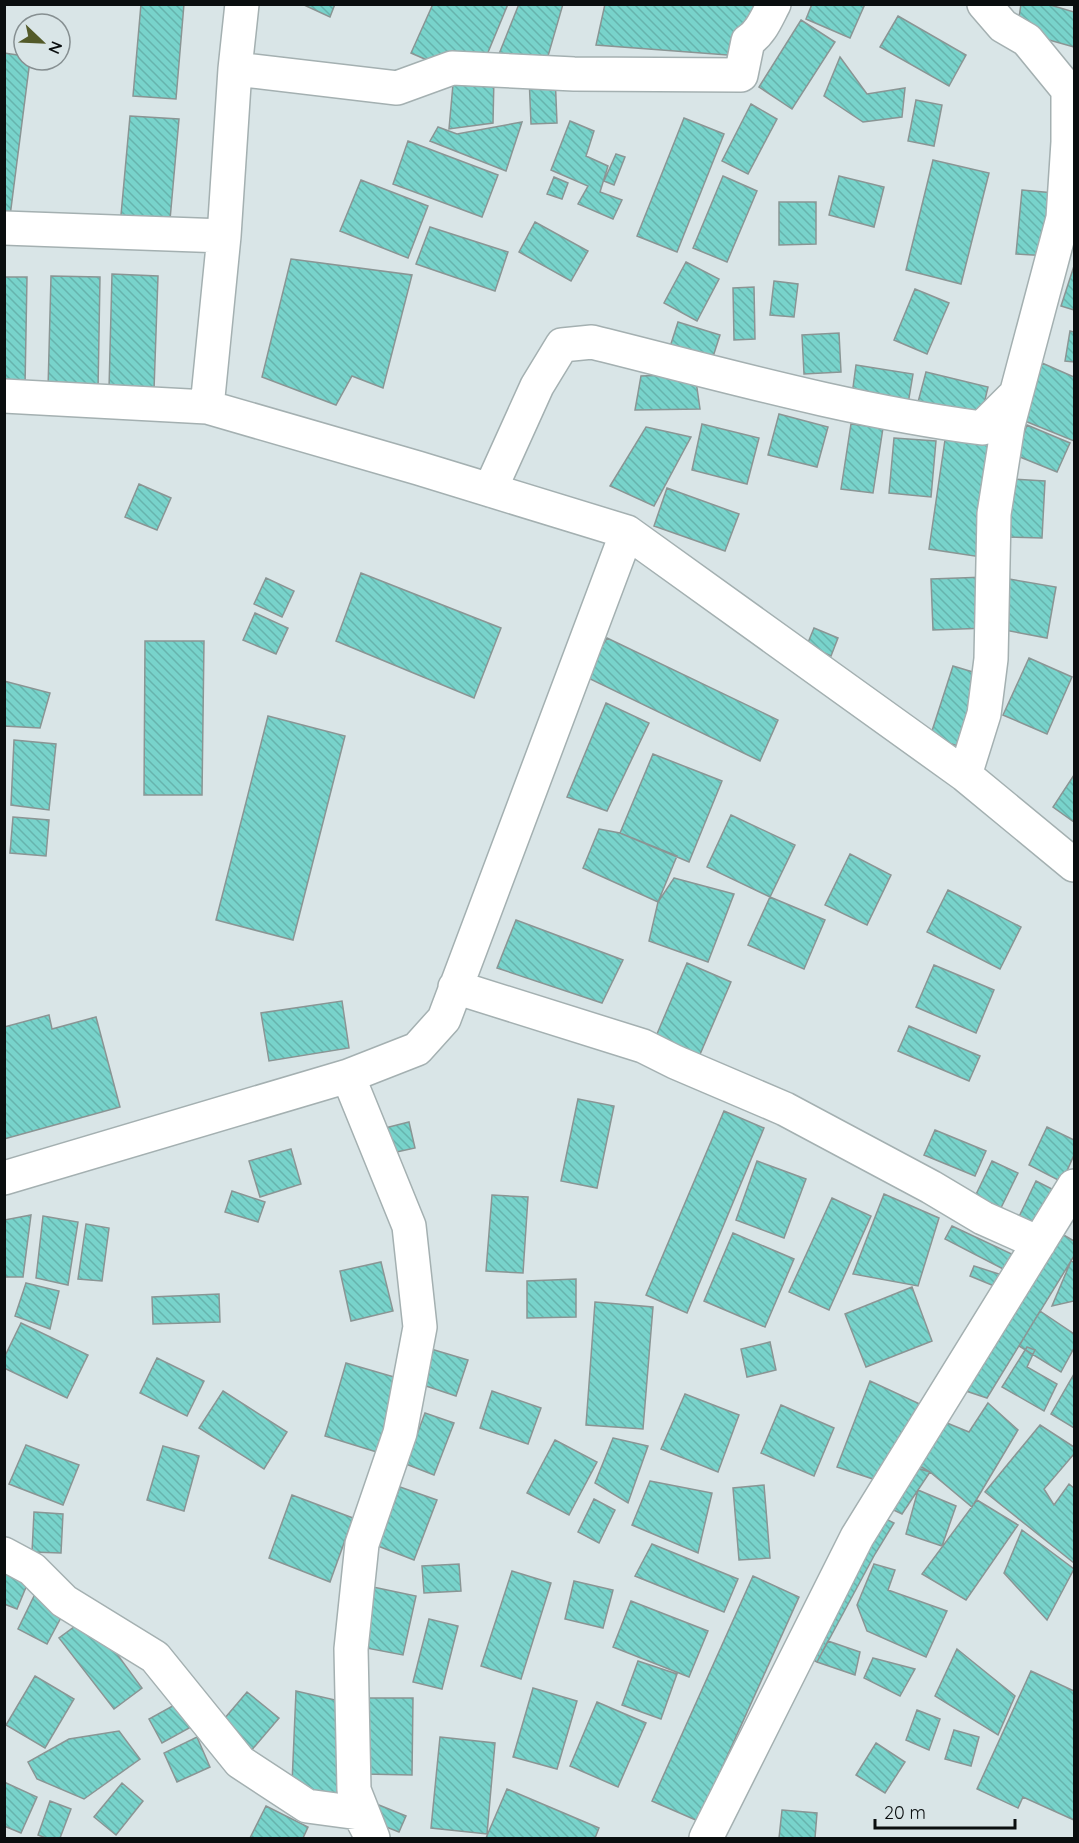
<svg xmlns="http://www.w3.org/2000/svg" width="1079" height="1843" font-family="Quicksand,sans-serif">
  <style>
    .building { fill: url(#building-back-hatch); stroke: #8a9594; stroke-width: 1.5 }
    .lines { fill: none; stroke-linecap: round; stroke-linejoin: round }
    .minor-casing { stroke: #a4b0b1; stroke-width: 36 }
    .minor { stroke: #fff; stroke-width: 33 }
  </style>
  <defs>
    <pattern id="building-back-hatch" width="6" height="6" patternUnits="userSpaceOnUse" patternTransform="scale(1.5)"><rect width="6" height="6" fill="#78d3cb"/><path d="M-1 5l2 2M0 0l6 6M5-1l2 2" fill="none" stroke="#66b4ad"/></pattern>
  </defs>
  <rect width="100%" height="100%" fill="#d9e5e7"/>
  <path class="building" d="M141,4H184L176,99L133,96Z
    M302,4H335L330,17Z
    M433,4H508L484,62L443,67L411,53Z
    M519,4H563L546,63L497,59Z
    M605,4H763L754,57L596,45Z
    M812,4H865L850,38L806,19Z
    M1021,4H1047L1074,12V47L1017,31Z
    M898,16L966,55L949,86L880,47Z
    M801,20L835,42L792,109L759,87Z
    M4,53L24,56V60H30L9,224L4,223Z
    M840,57L867,94L905,88L902,117L863,122L824,96Z
    M454,73L494,76L493,123L449,129Z
    M555,74L557,123L531,124L529,76Z
    M916,100L942,105L934,146L908,141Z
    M751,104L777,119L748,174L722,161Z
    M130,116L179,119L169,231L120,226Z
    M684,118L724,134L677,252L637,236Z
    M570,121L594,131L586,156L608,166L600,192L622,200L613,219L578,204L588,186L551,170Z
    M522,122L506,171L430,141L438,127L457,134Z
    M408,141L498,175L482,217L393,184Z
    M616,154L625,157L614,185L604,181Z
    M933,160L989,173L961,284L906,270Z
    M723,176L757,191L727,262L693,248Z
    M839,176L884,187L874,227L829,215Z
    M554,177L568,183L562,199L547,194Z
    M361,180L428,206L408,258L340,231Z
    M1022,190L1054,193L1049,256L1016,254Z
    M779,202H816V244L779,245Z
    M535,222L588,251L571,281L519,252Z
    M430,227L508,252L495,291L416,264Z
    M291,259L412,275L383,388L352,376L336,405L262,377Z
    M686,262L719,279L697,321L664,303Z
    M1074,266V310L1061,306Z
    M112,274L158,276L154,390L109,389Z
    M51,276L100,277L98,390L48,389Z
    M4,277H27L25,386H4Z
    M774,281L798,284L794,317L770,315Z
    M754,287L755,339L734,340L733,288Z
    M915,289L949,303L927,354L894,340Z
    M678,322L720,335L711,363L669,350Z
    M1070,331L1074,332V362L1065,361Z
    M839,333L841,372L804,374L802,335Z
    M1042,363L1074,377V441L1020,419Z
    M856,365L913,374L908,404L852,395Z
    M926,372L988,387L980,421L917,406Z
    M695,374L700,409L635,410L641,376Z
    M779,414L828,427L817,467L768,455Z
    M702,424L759,438L747,484L692,470Z
    M851,424L883,428L873,493L841,489Z
    M1027,425L1070,443L1057,472L1015,455Z
    M646,427L691,437L654,506L610,486Z
    M946,433L997,440L981,557L929,549Z
    M894,438L936,441L931,497L889,493Z
    M1011,479L1045,481L1042,538L1007,537Z
    M139,484L171,498L157,530L125,517Z
    M667,488L739,514L725,551L654,526Z
    M361,573L501,628L474,698L336,641Z
    M986,577L988,628L933,630L931,579Z
    M266,578L294,591L282,617L254,604Z
    M1009,579L1056,587L1047,638L999,629Z
    M255,613L288,628L276,654L243,640Z
    M814,628L838,638L831,656L807,645Z
    M607,638L778,720L760,761L584,676Z
    M145,641H204L202,795H144Z
    M1029,658L1072,677L1047,734L1003,715Z
    M953,666L983,675L961,747L930,737Z
    M4,681L50,693L40,728L4,726Z
    M606,703L649,723L607,811L567,797Z
    M268,716L345,736L293,940L216,920Z
    M14,740L56,744L49,810L11,805Z
    M653,754L722,781L689,862L620,833Z
    M1074,775V822L1053,807Z
    M731,815L795,845L770,897L707,867Z
    M13,817L49,820L46,856L10,853Z
    M599,829L620,833L677,856L658,902L583,868Z
    M850,854L891,875L867,925L825,905Z
    M674,878L734,894L708,962L649,941L658,902Z
    M948,890L1021,927L1000,969L927,932Z
    M770,897L825,920L804,969L748,945Z
    M516,920L623,960L602,1003L497,968Z
    M687,963L731,982L698,1059L654,1041Z
    M934,965L994,990L976,1033L916,1007Z
    M342,1001L349,1048L269,1061L261,1013Z
    M49,1015L52,1029L96,1017L120,1107L4,1139V1027Z
    M909,1026L980,1056L969,1081L898,1051Z
    M578,1099L614,1106L597,1188L561,1181Z
    M724,1111L764,1128L687,1313L646,1295Z
    M409,1122L415,1148L387,1154L381,1129Z
    M1047,1127L1074,1140V1155L1062,1182L1029,1165Z
    M935,1130L986,1151L975,1176L924,1155Z
    M291,1149L301,1184L260,1197L249,1161Z
    M757,1161L806,1179L784,1238L736,1220Z
    M992,1161L1018,1173L996,1218L971,1205Z
    M1036,1181L1060,1193L1040,1235L1016,1223Z
    M232,1191L265,1202L258,1222L225,1212Z
    M884,1194L939,1218L918,1286L853,1274Z
    M492,1195L528,1197L523,1273L486,1271Z
    M832,1198L871,1216L829,1310L789,1292Z
    M31,1215L23,1277H4V1220Z
    M43,1216L78,1222L68,1285L36,1278Z
    M86,1224L109,1228L102,1281L78,1279Z
    M952,1226L1016,1256L1009,1272L945,1239Z
    M1055,1230L1074,1241V1256L987,1398L960,1389Z
    M733,1233L794,1259L765,1327L704,1301Z
    M1071,1261L1074,1262V1301L1052,1306Z
    M381,1262L393,1311L351,1321L340,1271Z
    M974,1266L1005,1276L999,1288L970,1276Z
    M576,1279V1317L527,1318V1281Z
    M26,1283L59,1291L50,1329L15,1316Z
    M912,1287L932,1341L866,1367L845,1314Z
    M219,1294L220,1322L153,1324L152,1297Z
    M595,1302L653,1307L643,1429L586,1425Z
    M1040,1311L1074,1334V1348L1061,1372L1019,1346Z
    M21,1323L88,1355L67,1398L4,1368V1358Z
    M770,1342L776,1370L747,1377L741,1349Z
    M1027,1347L1035,1350L1027,1367L1057,1384L1044,1411L1002,1387Z
    M431,1349L468,1360L456,1396L420,1384Z
    M157,1358L204,1381L187,1416L140,1393Z
    M346,1363L401,1379L380,1453L325,1436Z
    M1074,1374V1428L1051,1414Z
    M870,1381L922,1405L873,1479L837,1467Z
    M223,1391L287,1432L264,1469L199,1428Z
    M492,1391L541,1408L528,1444L480,1428Z
    M685,1394L739,1415L718,1472L661,1449Z
    M988,1403L1018,1430L972,1507L930,1472L913,1467L942,1421L969,1432Z
    M781,1405L834,1428L814,1476L761,1453Z
    M425,1413L454,1423L434,1475L406,1464Z
    M1040,1425L1074,1447V1454L1044,1489L1054,1505L1069,1484L1074,1488V1563L985,1492Z
    M613,1438L648,1446L628,1503L595,1483Z
    M555,1440L597,1462L569,1515L527,1493Z
    M26,1445L79,1465L63,1505L9,1484Z
    M163,1446L199,1456L184,1511L147,1500Z
    M910,1460L930,1472L902,1514L879,1503Z
    M650,1481L712,1493L698,1553L632,1525Z
    M764,1485L770,1558L739,1560L733,1488Z
    M400,1487L437,1500L414,1560L378,1546Z
    M918,1490L956,1506L942,1546L906,1534Z
    M292,1495L353,1518L330,1582L269,1558Z
    M594,1499L615,1510L599,1543L578,1532Z
    M977,1500L1018,1525L966,1600L922,1574Z
    M34,1512L63,1514L61,1553L32,1552Z
    M872,1512L894,1523L875,1554L817,1662L799,1653Z
    M1022,1530L1074,1569L1047,1620L1004,1573Z
    M652,1544L738,1579L724,1612L635,1576Z
    M459,1564L461,1591L424,1593L422,1566Z
    M874,1564L895,1570L888,1590L947,1611L926,1657L867,1631L857,1605Z
    M4,1570L29,1580L17,1609L4,1604Z
    M512,1571L551,1583L521,1679L481,1666Z
    M753,1576L799,1597L698,1821L652,1801Z
    M574,1581L613,1590L603,1628L565,1619Z
    M373,1587L416,1596L403,1655L361,1647Z
    M35,1594L65,1610L47,1644L18,1629Z
    M631,1601L708,1631L689,1677L613,1647Z
    M89,1616L142,1688L114,1709L59,1638Z
    M429,1619L458,1626L442,1689L413,1682Z
    M828,1641L860,1652L855,1675L817,1662Z
    M957,1649L1015,1696L998,1735L935,1696Z
    M873,1658L915,1669L900,1696L864,1678Z
    M638,1661L677,1674L661,1719L622,1705Z
    M1031,1671L1074,1691V1820L1023,1797L1018,1808L977,1789Z
    M35,1676L74,1699L45,1748L6,1725Z
    M533,1688L577,1701L557,1769L513,1757Z
    M296,1691L344,1702L343,1798L292,1784Z
    M247,1692L279,1718L250,1752L219,1725Z
    M366,1698H413L412,1775L364,1774Z
    M597,1702L646,1723L618,1787L570,1766Z
    M178,1703L191,1727L162,1743L149,1719Z
    M917,1710L940,1719L929,1750L906,1740Z
    M954,1730L979,1737L971,1766L945,1759Z
    M119,1731L140,1759L84,1799L37,1779L28,1762L69,1739Z
    M197,1737L210,1767L177,1782L164,1753Z
    M440,1737L495,1743L487,1834L431,1828Z
    M876,1743L905,1762L885,1793L856,1775Z
    M4,1782L37,1797L21,1833L4,1826Z
    M122,1783L143,1801L116,1835L94,1817Z
    M507,1789L599,1828L595,1838H486Z
    M50,1801L71,1809L60,1838H46L38,1835Z
    M369,1801L406,1816L399,1832L371,1821Z
    M266,1806L308,1827L303,1838H250Z
    M782,1810L817,1813L815,1838H779Z"/>
  <g class="lines">
    <defs>
      <path id="minor" d="M984,4L1003,26L1027,40L1068,90H1074
        M235,69L397,88L452,68L574,74L741,75L748,41C761,33 767,17 774,4
        M4,228L224,236
        M4,396L207,407L418,468L627,532L965,775L1074,865
        M207,407L224,236L235,69L242,4
        M490,490L537,386L562,345L592,342C721,374 850,411 982,428L1015,395
        M965,775L984,714L991,659L994,514L1008,425L1063,218L1068,142V90
        M455,987L643,1046L675,1062L785,1109L931,1187L983,1218L1039,1243
        M348,1076L409,1226L420,1327L400,1433L362,1544L351,1649L354,1790L373,1838
        M4,1178L348,1076L417,1049L444,1019L627,532
        M4,1554L32,1569L64,1601L155,1657L240,1762L307,1806L359,1813L370,1834
        M706,1838L857,1537L1074,1186"/>
    </defs>
    <use href="#minor" class="minor-casing"/>
    <use href="#minor" class="minor"/>
  </g>
  <rect width="1079" height="1843" fill="none" stroke="#0a0e0f" stroke-width="12"/>
  <g transform="translate(42 42) rotate(113)"><circle r="28" fill="#d9e5e7" stroke="#868f91" stroke-width="1.5"/>
  <path d="M0-4.5L10 22L0 15L-10 22Z" fill="#535a29"/>
  <text y="-9" font-size="16" font-weight="bold" text-anchor="middle" fill="#0a0e0f">N</text>
  </g>
  <path d="M875 1819v9h140v-9" fill="none" stroke="#0a0e0f" stroke-width="3"/>
  <text x="884" y="1819" font-size="18" fill="#0a0e0f" stroke="#d9e5e7" stroke-width="4.5" paint-order="stroke">20 m</text>
</svg>
